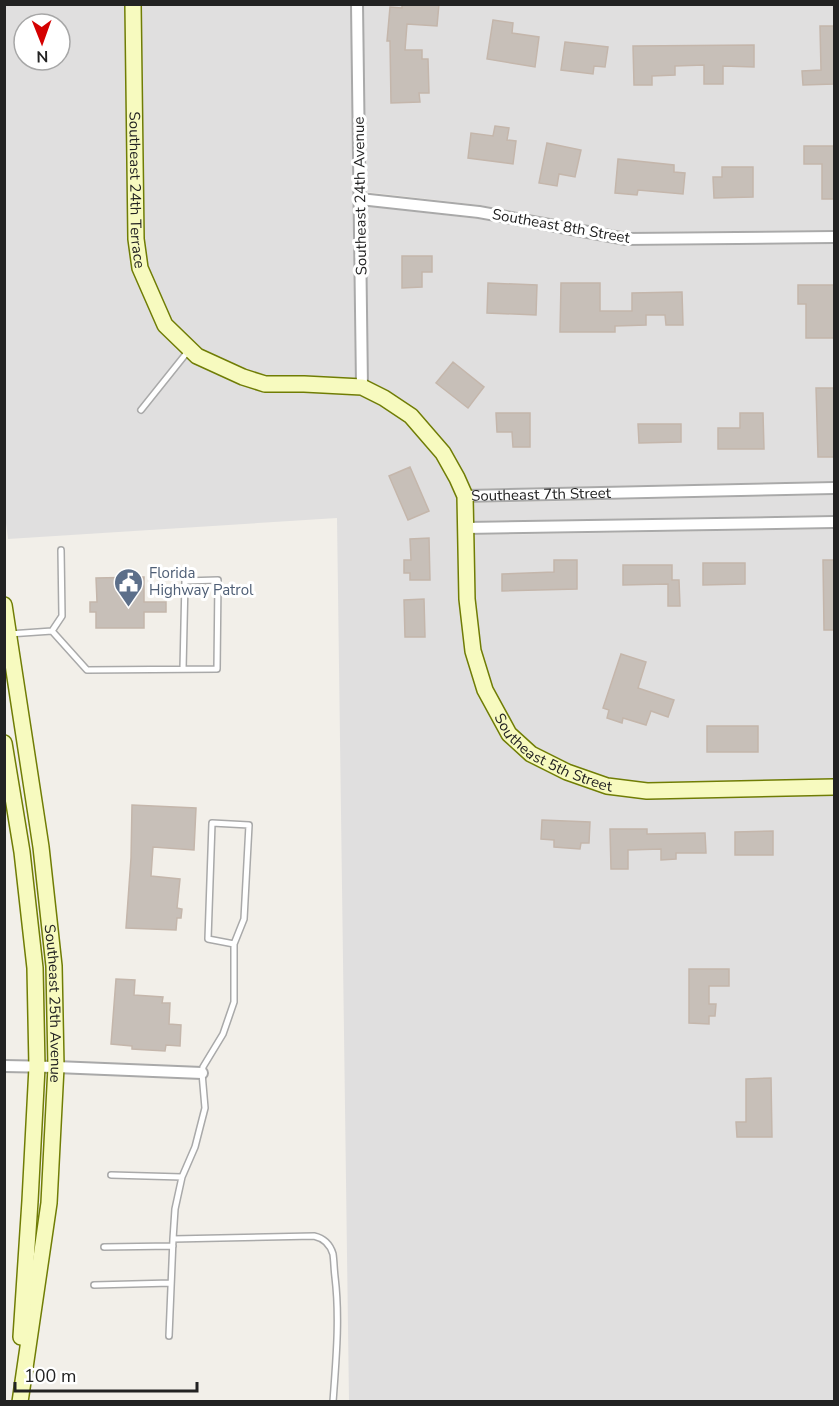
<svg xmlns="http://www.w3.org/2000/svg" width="839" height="1406" font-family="'Nunito Sans',sans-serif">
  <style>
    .residential { fill: #e0dfdf; fill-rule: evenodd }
    .building { fill: #c7bfb8; stroke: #c4b6ab; stroke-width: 1.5 }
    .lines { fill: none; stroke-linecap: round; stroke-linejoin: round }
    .lane-casing { stroke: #a9a9a9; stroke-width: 8 }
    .street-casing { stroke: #a9a9a9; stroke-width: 14 }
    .secondary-casing { stroke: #707d05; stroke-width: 18 }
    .lane { stroke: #fff; stroke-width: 5 }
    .street { stroke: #fff; stroke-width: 10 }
    .secondary { stroke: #f7fabf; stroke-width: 15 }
    .labels { text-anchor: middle; stroke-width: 6; stroke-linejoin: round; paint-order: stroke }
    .street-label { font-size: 15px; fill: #222; stroke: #fff }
    .service-label { font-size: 15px; fill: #4e5e75; stroke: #fff; text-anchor: start }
  </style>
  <rect width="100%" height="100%" fill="#f2efe9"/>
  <path class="residential" d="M4,5H127L134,271L190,358V359L198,365L199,364L304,391L360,394L381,404L408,421L438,458L452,482L459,498L461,599L502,733L501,735L507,743L509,742L606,792L834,794V1401H349L337,518L8,539L4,506ZM24,24H60V60H24Z
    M139,5H351L355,380L266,377L245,371L201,349L170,320L146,266L142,239Z
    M363,5H834V230L627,232L480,205L366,192Z
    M366,206L478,219L626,246L834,244V481L469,489L462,474L368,383Z
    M834,495V515L472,521L471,503Z
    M834,529V780L647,784L608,779L569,765L534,748L514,729L491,687L479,650L473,598L472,535Z"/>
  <path class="building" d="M402,4H439L437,26L407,24L405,50H422V59H428L429,93H419L420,102L391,103L390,41H387L390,7L402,8Z
    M493,20L513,23L512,33L539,37L535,67L487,59Z
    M820,26H834V84L803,85L802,71L821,70Z
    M565,42L608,47L605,67L594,66L593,74L561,70Z
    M754,45V67L723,66V84H704V65L675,66V75L652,76V85H634L633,46Z
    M495,126L509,128L507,140L516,141L513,164L468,158L471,133L493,136Z
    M547,143L581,150L575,177L559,174L557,186L539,183Z
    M804,146H834V199H822V164H804Z
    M618,159L674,165V172L685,173L683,194L638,190L637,195L615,193Z
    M722,167H753V197L714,198L713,177H722Z
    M402,256H432V272H422V287L402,288Z
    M488,283L537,285L536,315L487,313Z
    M561,283H600V311H632V293L682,292L683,325H666L665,315H646V325L615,326V332H560Z
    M798,285H834V338H806V304H798Z
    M453,362L484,387L468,408L436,383Z
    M816,388H834V457H818Z
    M496,413H530V447H513L512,432H497Z
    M740,413H763L764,449H718V428H740Z
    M638,424H681V442L639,443Z
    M410,467L429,511L408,520L389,476Z
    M429,538L430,580H410V573H404V560H411L410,539Z
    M554,560H577V589L502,591V574L554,572Z
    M823,560H834V630H824Z
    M703,563H745V584L703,585Z
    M623,565H672V580H679L680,606H668V584L623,585Z
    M144,577V602H166V612H144V628H96V612H90V602H97L96,578Z
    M424,599L425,637H405L404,600Z
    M621,654L646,662L638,688L674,700L668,717L651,711L646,725L623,718L622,723L607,718L609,710L603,708Z
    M707,726H758V752H707Z
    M132,805L196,808L194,850L153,847L151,876L180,879L177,908L182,909L181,918H177L176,930L126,928L131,858Z
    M542,820L590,822L589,843H581L580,849L554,847V840L541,839Z
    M610,829H647V834L705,833L706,853H676V859L661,860V849L628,850V869H611Z
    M773,831V855H735V832Z
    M689,969H729V986H709V1004H716L715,1016H709V1024L689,1023Z
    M116,979L135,980L134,995L163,997L162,1003H170L169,1024L181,1025L180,1046L166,1045L165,1051L132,1049V1046L111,1044Z
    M771,1078L772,1137H737L736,1122H746V1079Z"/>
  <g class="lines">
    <defs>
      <path id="lane" d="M141,410L189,350
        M52,631L62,616L61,550
        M9,634L52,631L87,670L217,669L218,580L185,581L183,669
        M234,944L208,939L212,823L249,825L244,919L234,944V1002L223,1034L203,1067L202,1073L205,1108L195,1147L182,1177L175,1209L173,1239L314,1236C323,1238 330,1244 333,1254C334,1261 334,1269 335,1277C340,1318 336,1360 333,1402
        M111,1175L182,1177
        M104,1247L173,1246
        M94,1285L171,1283
        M169,1336L173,1239"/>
      <g id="street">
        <path d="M357,4L362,387"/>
        <path d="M360,199L479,212L626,239L834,237"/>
        <path id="s1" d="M465,496L834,488"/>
        <path d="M466,528L834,522"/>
        <path d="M4,1066L56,1067L202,1073"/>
      </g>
      <g id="secondary">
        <path id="s2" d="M133,4L136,239L140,268L165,325L197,356L243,377L265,384H304L362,387L384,398L411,416L443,453L457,478L465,496L467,599L473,651L485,690L509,734L531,754L567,772L607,786L647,791L834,787"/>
        <path id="s3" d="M4,605L41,847L54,966L56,1067L49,1203L20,1402"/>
        <path d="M4,743L22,852L35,968L37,1067L30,1201L21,1337"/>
      </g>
    </defs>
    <use href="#lane" class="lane-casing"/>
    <use href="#street" class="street-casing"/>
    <use href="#secondary" class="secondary-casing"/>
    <use href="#lane" class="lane"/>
    <use href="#street" class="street"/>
    <use href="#secondary" class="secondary"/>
  </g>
  <defs>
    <symbol id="civic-pin" viewBox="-11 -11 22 30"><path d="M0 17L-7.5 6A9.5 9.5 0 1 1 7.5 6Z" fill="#5c6f8a" stroke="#fff"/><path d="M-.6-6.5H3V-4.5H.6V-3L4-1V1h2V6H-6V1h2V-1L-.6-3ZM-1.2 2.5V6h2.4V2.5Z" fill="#fff"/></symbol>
  </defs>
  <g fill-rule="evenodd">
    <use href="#civic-pin" x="112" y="566" width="33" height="45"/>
  </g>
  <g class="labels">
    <g class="street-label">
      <text dy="5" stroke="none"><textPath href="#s2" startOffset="186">Southeast 24th Terrace</textPath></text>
      <text transform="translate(360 196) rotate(-91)" y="5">Southeast 24th Avenue</text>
      <text transform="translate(561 226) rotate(10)" y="5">Southeast 8th Street</text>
      <text dy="5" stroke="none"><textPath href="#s1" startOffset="76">Southeast 7th Street</textPath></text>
      <text dy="5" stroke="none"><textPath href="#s2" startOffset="990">Southeast 5th Street</textPath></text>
      <text dy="5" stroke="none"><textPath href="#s3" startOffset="402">Southeast 25th Avenue</textPath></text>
    </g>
    <g class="service-label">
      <text x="149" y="578">Florida<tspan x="149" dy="17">Highway Patrol</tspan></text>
    </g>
  </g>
  <rect width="839" height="1406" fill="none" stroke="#222222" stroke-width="12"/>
  <g transform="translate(42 42) rotate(179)"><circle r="28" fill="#ffffff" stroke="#a7a7a7" stroke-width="1.5"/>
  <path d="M0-4.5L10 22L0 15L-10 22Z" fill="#d40000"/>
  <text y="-9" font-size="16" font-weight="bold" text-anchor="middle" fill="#222222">N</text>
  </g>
  <path d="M15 1382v9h182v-9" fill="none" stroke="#222222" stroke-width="3"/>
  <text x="24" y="1382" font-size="18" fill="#222222" stroke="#ffffff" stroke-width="4.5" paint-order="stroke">100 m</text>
</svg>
